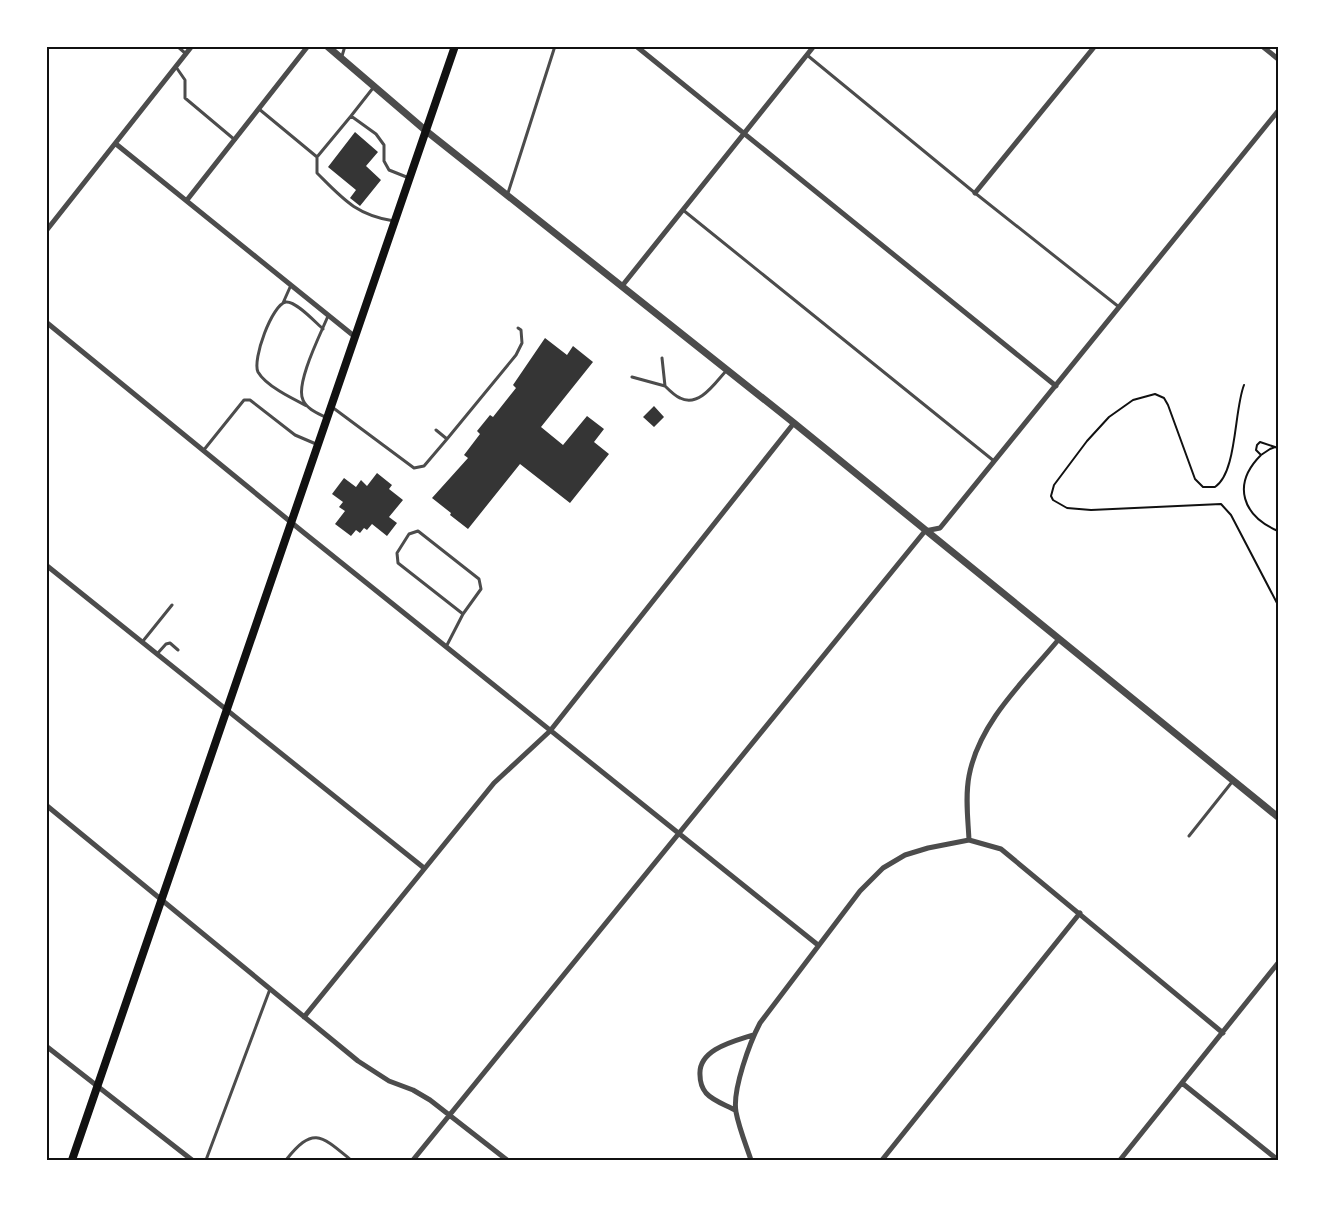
<svg xmlns="http://www.w3.org/2000/svg" width="1325" height="1207" font-family="'Roboto Serif',serif">
  <style>
    .building { fill: #353535 }
    .lines { fill: none; stroke-linecap: round; stroke-linejoin: round }
    .path { stroke: #111; stroke-width: 2 }
    .service { stroke: #4c4c4c; stroke-width: 3 }
    .minor { stroke: #4c4c4c; stroke-width: 5 }
    .tertiary { stroke: #4c4c4c; stroke-width: 7 }
    .secondary { stroke: #111; stroke-width: 8 }
    .neatline { fill: none; stroke: #111; stroke-width: 2 }
  </style>
  <rect width="100%" height="100%" fill="#fff"/>
  <path class="building" d="M355,132L378,152L366,166L381,180L360,206L350,198L356,190L328,167Z
    M545,338L567,355L573,346L593,362L541,427L563,445L587,416L604,429L594,442L609,454L570,503L520,464L468,529L450,515L451,513L432,498L468,458L464,455L480,434L477,431L490,415L493,417L516,388L513,385Z
    M654,406L664,417L654,427L643,417Z
    M377,473L392,485L389,489L403,500L389,517L397,523L387,536L372,524L367,530L364,528L360,533L356,530L351,536L335,524L345,511L339,507L343,502L332,494L344,478L356,487L361,480L367,486Z"/>
  <g class="lines">
    <path class="path" d="M1244,385C1234,410 1237,473 1215,487H1203L1195,479L1168,405L1164,398L1155,394L1133,400L1109,417L1087,441L1054,485L1051,496L1053,500L1067,508L1091,510L1221,504L1231,515L1278,605
      M1275,447L1270,449L1261,455L1256,450L1257,445L1260,442L1278,448
      M1261,455C1231,485 1243,516 1278,531"/>
    <path class="service" d="M177,46L185,53
      M807,55L975,193L1119,307
      M342,56L345,46
      M176,67L185,80V98L235,140
      M373,88L351,116L376,134L384,145V161L389,170L409,178
      M259,109L317,157
      M351,116L317,157V173C343,199 356,215 394,221
      M508,193L555,46
      M683,210L994,461
      M283,303L291,285
      M632,377L665,386L662,358
      M665,386C669,390 675,396 680,398C699,408 715,383 726,371
      M307,406C293,399 266,386 258,372C252,360 272,304 286,302C296,301 315,322 323,329
      M332,407L414,468L424,466L447,439
      M325,417C317,413 307,409 303,400C295,384 321,333 328,316
      M436,430L447,439L516,355L522,343L521,330L518,328
      M203,451L244,400H250L295,435L316,444
      M143,641L172,605
      M446,647L463,614L481,589L479,579L418,531L409,534L397,553L398,563L463,614
      M157,654L166,644L170,643L178,650
      M1189,836L1232,782
      M206,1160L270,989
      M286,1160C313,1126 321,1135 351,1160"/>
    <path class="minor" d="M636,46L1056,386
      M1262,46L1278,59
      M116,144L354,336
      M975,193L1095,46
      M187,200L308,46
      M46,231L192,46
      M622,286L814,46
      M46,322L303,532L818,945
      M46,565L424,868
      M46,805L358,1061L389,1081L413,1090L430,1100L507,1160
      M969,840C968,819 965,797 969,776C979,722 1025,680 1059,639
      M304,1017L494,783L550,731L794,423
      M46,1046L192,1160
      M1182,1083L1278,1160
      M735,1110C726,1105 713,1101 706,1093C702,1088 700,1082 700,1075C698,1049 735,1041 753,1035
      M413,1160L925,531L940,528L1278,111
      M751,1160C746,1145 739,1128 736,1112C732,1090 750,1042 760,1023L860,891L883,868L905,855L928,848L969,840L1001,849L1223,1033
      M882,1160L1080,913
      M1120,1160L1278,963"/>
    <path class="tertiary" d="M327,46L425,130L794,423L1278,817"/>
    <path class="secondary" d="M72,1160L455,46"/>
  </g>
  <rect width="1325" height="1207" fill="none" stroke="#ffffff" stroke-width="96"/>
  <rect x="48" y="48" width="1229" height="1111" class="neatline"/>
</svg>
